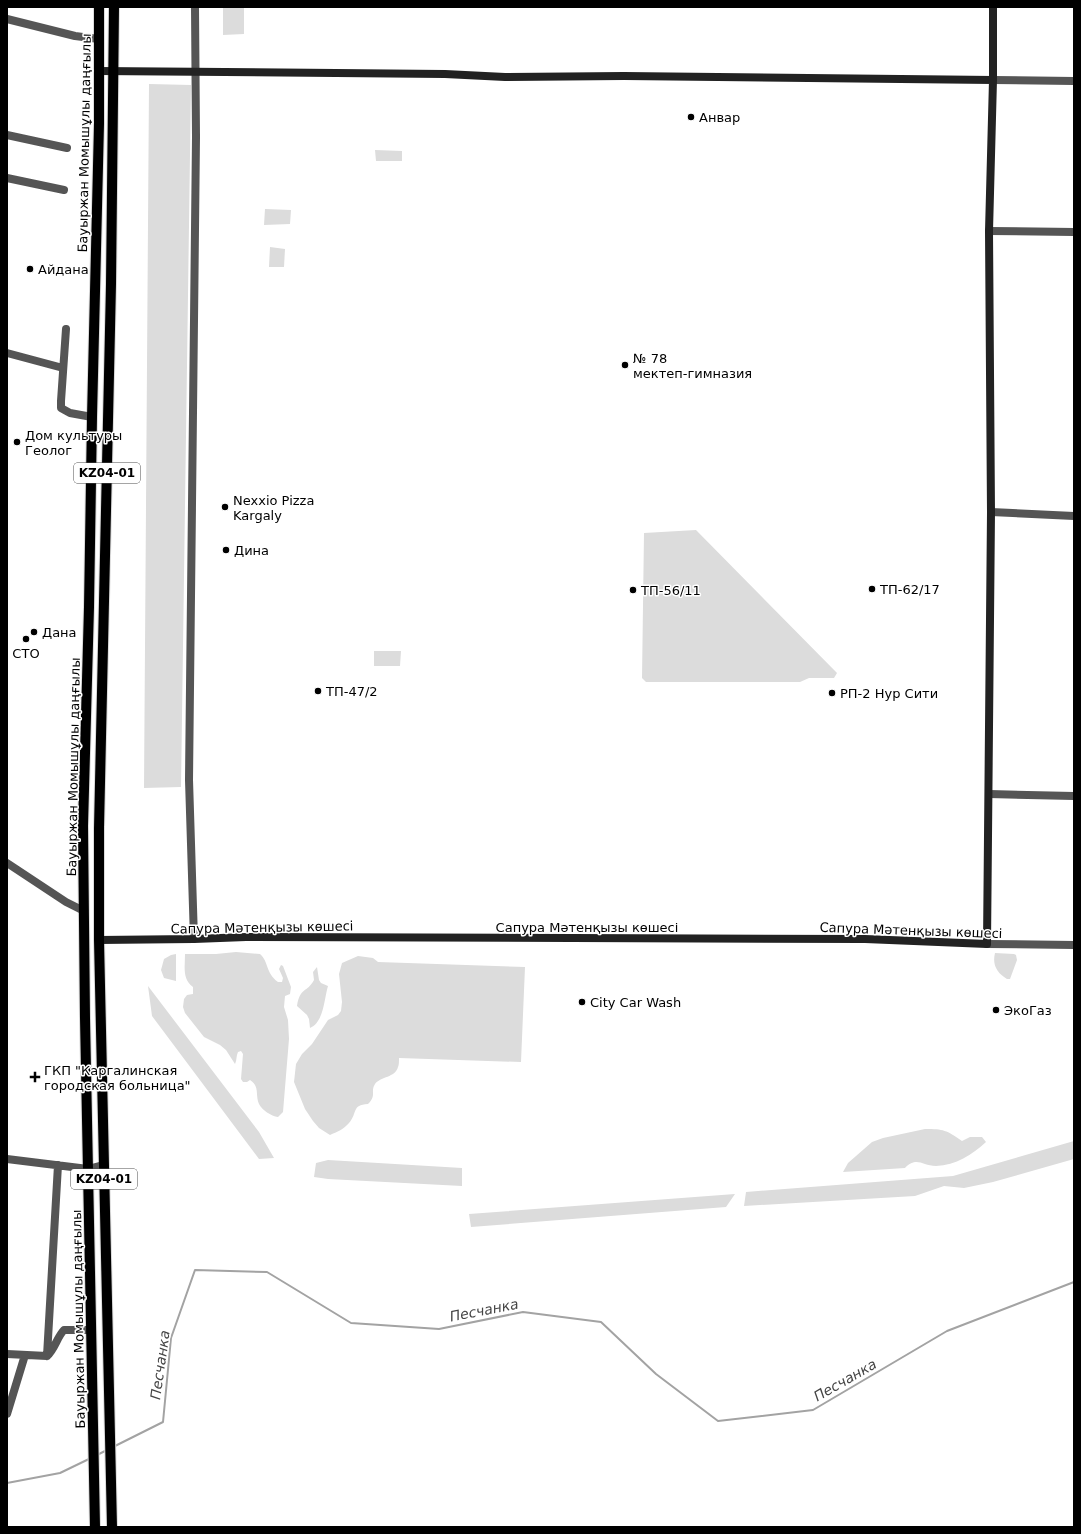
<svg xmlns="http://www.w3.org/2000/svg" width="1081" height="1534" font-family="'DejaVu Sans',sans-serif">
  <style>
    .green { fill: #dcdcdc }
    .lines { fill: none; stroke-linecap: round; stroke-linejoin: round }
    .stream { stroke: #a3a3a3; stroke-width: 2 }
    .primary-casing { stroke: #dbdbdb; stroke-width: 12 }
    .street { stroke: #555; stroke-width: 8 }
    .secondary { stroke: #222; stroke-width: 8 }
    .primary { stroke: #000; stroke-width: 10 }
    .poi-dot { fill: #000; stroke: #fff; stroke-width: 1.5 }
    .labels { text-anchor: middle; stroke-width: 3; stroke-linejoin: round; paint-order: stroke }
    .shield { fill: #fff; stroke: #4c4c4c; stroke-width: 1 }
    .shield-label { font-size: 12px; font-weight: bold; fill: #000 }
    .poi-label { font-size: 13px; fill: #000; stroke: #fff; text-anchor: start }
    .street-label { font-size: 13px; fill: #000; stroke: #fff }
    .water-label { font-size: 14px; font-style: italic; fill: #444; stroke: #fff }
  </style>
  <rect width="100%" height="100%" fill="#fff"/>
  <path class="green" d="M223,7H244V34L223,35Z
    M149,84L191,85L181,787L144,788Z
    M375,150L402,151V161H376Z
    M265,209L291,210L290,224L264,225Z
    M270,247L285,249L284,267H269Z
    M696,530L837,673L834,678H809L800,682H646L642,678L644,533Z
    M374,651H401L400,666H374Z
    M236,952L260,954C269,962 265,972 278,982H282L283,978L279,969L281,965L283,966L291,987L290,994L285,996L284,1007L288,1020L289,1039L283,1112L278,1117C271,1116 262,1110 259,1104C255,1095 260,1086 250,1080L247,1082H243L241,1079L243,1054L241,1051L238,1052C236,1056 237,1060 235,1064L226,1050L220,1045L204,1037L185,1013L183,1007L184,999L187,995L193,994V987C182,979 185,967 185,954H216Z
    M995,953L1014,954L1016,955L1017,960L1010,979H1007C997,973 992,965 995,953Z
    M176,954V981L164,978L161,970L164,959L171,955Z
    M358,956L373,958L378,962L525,967L521,1062L399,1058C399,1061 399,1065 398,1067C395,1078 381,1076 375,1084C370,1092 377,1095 368,1104C351,1105 358,1113 349,1123C344,1129 337,1132 330,1135L319,1128L313,1121L305,1109L294,1082L296,1064L302,1054L312,1044L328,1020L338,1015L341,1011L342,1002L339,974L342,963Z
    M317,967L319,980L321,983L328,986C324,999 324,1022 310,1028L309,1019L307,1015L297,1006C300,987 307,993 314,980L313,972Z
    M148,986L259,1132L274,1158L259,1159L152,1016Z
    M925,1129C944,1129 946,1130 962,1141L970,1137H982L986,1142C972,1155 956,1165 936,1166C922,1166 917,1156 905,1168L843,1172L848,1163L872,1142L883,1138Z
    M1074,1141V1159L993,1182L964,1188L944,1186L915,1196L744,1206L746,1192L953,1176Z
    M328,1160L462,1168V1186L328,1179L314,1177L316,1163Z
    M735,1194L726,1207L471,1227L469,1214Z"/>
  <g class="lines">
    <path class="stream" d="M113,1447L163,1422L171,1338L195,1270L267,1272L351,1323L439,1329L523,1312L601,1322L656,1374L718,1421L813,1410L947,1331L1074,1282
      M97,1455L107,1450
      M7,1483L60,1473L91,1458"/>
    <defs>
      <path id="primary" d="M95,1527L85,1018L83,826L89,607L92,417L99,124V7
        M112,1527L99,940V828L111,284L114,7"/>
    </defs>
    <use href="#primary" class="primary-casing"/>
    <path class="street" d="M7,19L75,36L99,39
      M993,80L1074,81
      M7,135L67,148
      M7,178L64,190
      M989,231L1074,232
      M66,329L61,401V408L70,413L92,417
      M7,353L63,368
      M991,512L1074,516
      M989,794L1074,796
      M7,863L66,902L84,911
      M194,939L189,780L196,137L195,7
      M987,944L1074,945
      M7,1159L88,1169L103,1165
      M7,1354L47,1356L58,1165
      M47,1356C55,1349 57,1337 64,1330H92
      M7,1414L25,1355"/>
    <path class="secondary" d="M99,71L445,74L505,77L624,76L993,80
      M99,940L194,939L246,937L865,939L987,944L991,512L989,231L993,80V7"/>
    <use href="#primary" class="primary"/>
  </g>
  <g class="poi-dot">
    <circle cx="691" cy="117" r="4"/>
    <circle cx="30" cy="269" r="4"/>
    <circle cx="625" cy="365" r="4"/>
    <circle cx="17" cy="442" r="4"/>
    <circle cx="225" cy="507" r="4"/>
    <circle cx="226" cy="550" r="4"/>
    <circle cx="872" cy="589" r="4"/>
    <circle cx="633" cy="590" r="4"/>
    <circle cx="34" cy="632" r="4"/>
    <circle cx="26" cy="639" r="4"/>
    <circle cx="318" cy="691" r="4"/>
    <circle cx="832" cy="693" r="4"/>
    <circle cx="582" cy="1002" r="4"/>
    <circle cx="996" cy="1010" r="4"/>
    <path d="M33 1071h4v4h4v4h-4v4h-4v-4h-4v-4h4z"/>
  </g>
  <g class="labels">
    <g class="shield">
      <rect x="74" y="463" width="66" height="20" rx="3"/>
      <rect x="71" y="1169" width="66" height="20" rx="3"/>
    </g>
    <g class="shield-label">
      <text x="107" y="477">KZ04-01</text>
      <text x="104" y="1183">KZ04-01</text>
    </g>
    <g class="poi-label">
      <text x="699" y="122">Анвар</text>
      <text x="38" y="274">Айдана</text>
      <text x="633" y="363">№ 78<tspan x="633" dy="15">мектеп-гимназия</tspan></text>
      <text x="25" y="440">Дом культуры<tspan x="25" dy="15">Геолог</tspan></text>
      <text x="233" y="505">Nexxio Pizza<tspan x="233" dy="15">Kargaly</tspan></text>
      <text x="234" y="555">Дина</text>
      <text x="880" y="594">ТП-62/17</text>
      <text x="641" y="595">ТП-56/11</text>
      <text x="42" y="637">Дана</text>
      <text x="26" y="658" text-anchor="middle">СТО</text>
      <text x="326" y="696">ТП-47/2</text>
      <text x="840" y="698">РП-2 Нур Сити</text>
      <text x="590" y="1007">City Car Wash</text>
      <text x="1004" y="1015">ЭкоГаз</text>
      <text x="44" y="1075">ГКП "Каргалинская<tspan x="44" dy="15">городская больница"</tspan></text>
    </g>
    <g class="street-label">
      <text transform="translate(84 143) rotate(-89)" y="5">Бауыржан Момышұлы даңғылы</text>
      <text transform="translate(73 767) rotate(-89)" y="5">Бауыржан Момышұлы даңғылы</text>
      <text transform="translate(262 927) rotate(-1)" y="5">Сапура Мәтенқызы көшесі</text>
      <text x="587" y="932">Сапура Мәтенқызы көшесі</text>
      <text transform="translate(911 930) rotate(2)" y="5">Сапура Мәтенқызы көшесі</text>
      <text transform="translate(78 1319) rotate(-91)" y="5">Бауыржан Момышұлы даңғылы</text>
    </g>
    <g class="water-label">
      <text transform="translate(484 1310) rotate(-11)" y="5">Песчанка</text>
      <text transform="translate(160 1365) rotate(-82)" y="5">Песчанка</text>
      <text transform="translate(845 1380) rotate(-30)" y="5">Песчанка</text>
    </g>
  </g>
  <rect width="1081" height="1534" fill="none" stroke="#000000" stroke-width="16"/>
</svg>
